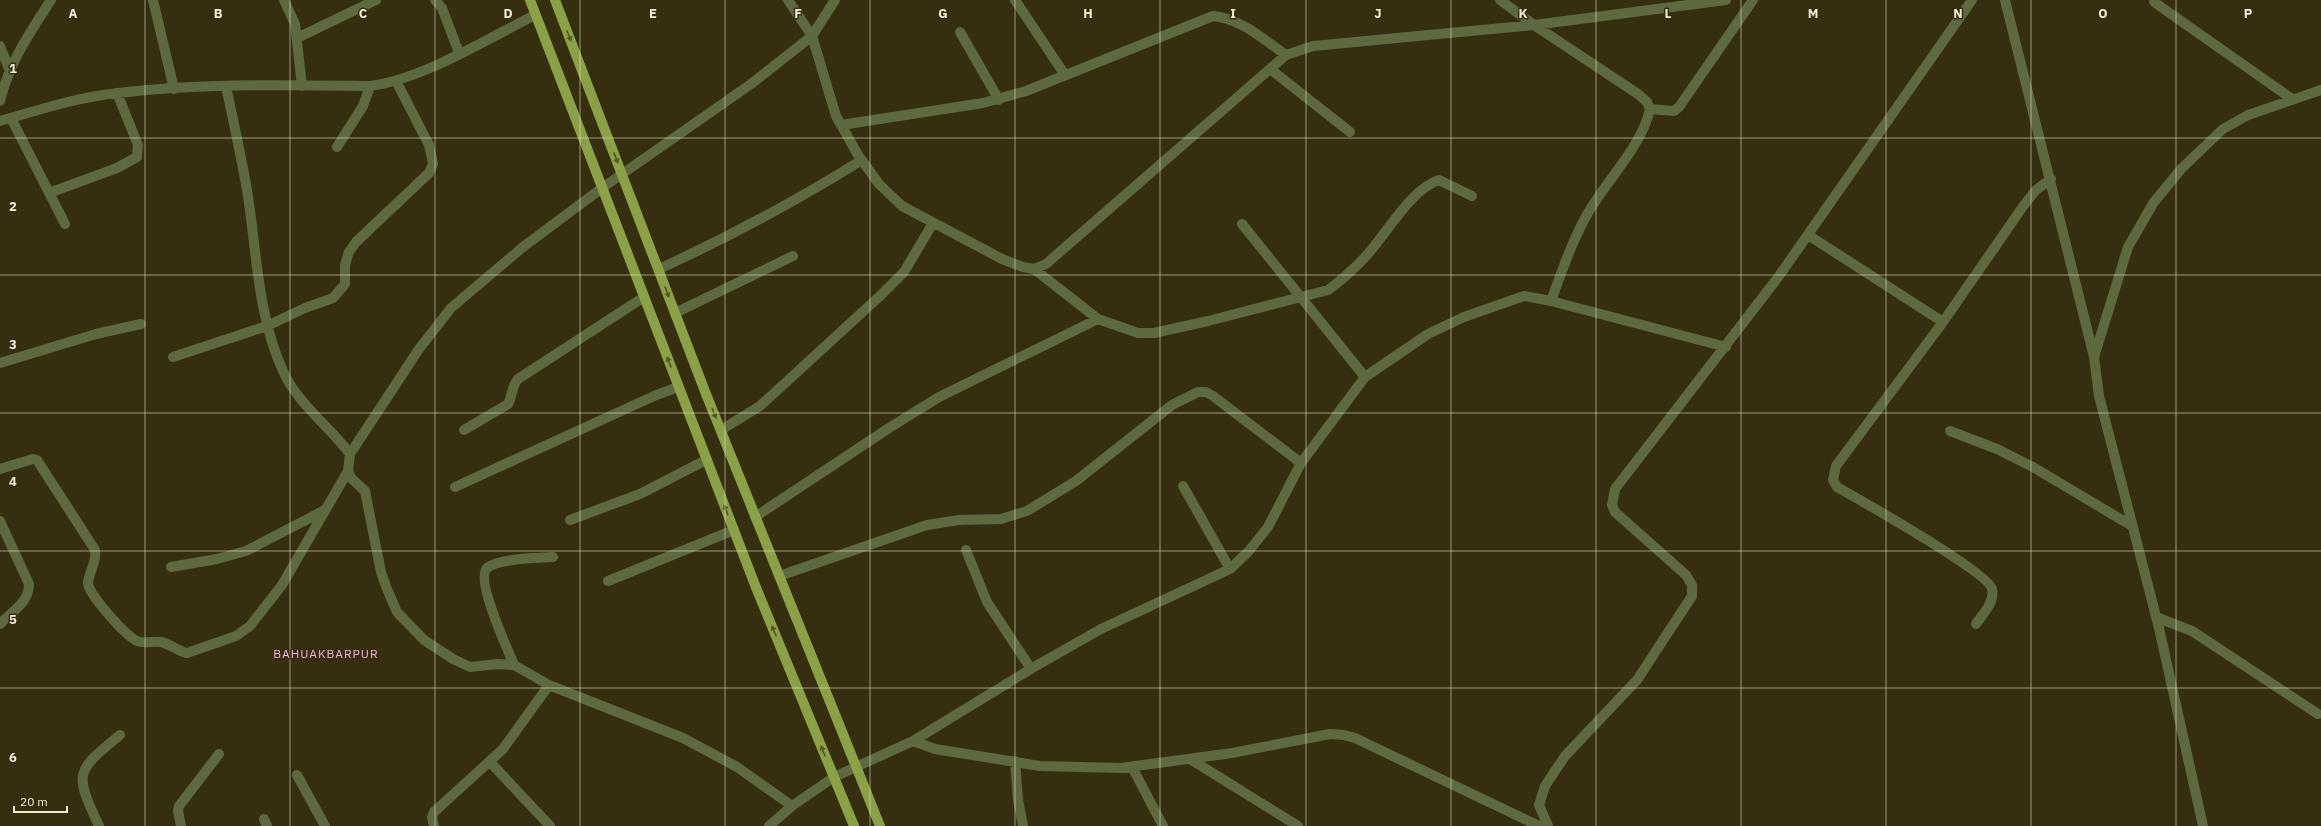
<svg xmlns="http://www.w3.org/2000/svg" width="2321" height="826" font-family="'IBM Plex Sans',sans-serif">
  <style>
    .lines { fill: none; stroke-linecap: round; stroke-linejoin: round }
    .minor { stroke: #5d693e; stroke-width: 10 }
    .major { stroke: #8ba145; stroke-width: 10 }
    .oneway { fill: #545722 }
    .grid { fill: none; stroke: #f0ecda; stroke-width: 1; stroke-opacity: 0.55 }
    .labels { text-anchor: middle; stroke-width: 3; stroke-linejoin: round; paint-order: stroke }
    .quarter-label { font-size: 12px; letter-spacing: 1px; fill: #f2b0e3; stroke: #362f0f }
    .grid-label { font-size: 13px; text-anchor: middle; font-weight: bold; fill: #f0ecda; stroke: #362f0f; stroke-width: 3; stroke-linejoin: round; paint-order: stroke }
  </style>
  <rect width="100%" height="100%" fill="#362f0f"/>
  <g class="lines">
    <path class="minor" d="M153,0L174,89
      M284,0L295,24L302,86
      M435,0L442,8L459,53
      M788,0L812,36L836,116L858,155L879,184L902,206L1002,259L1023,267L1034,269L1046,264L1286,55L1313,46L1534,25L1726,0
      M1015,0L1065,75
      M1500,0L1534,25L1638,94L1647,102L1650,109C1642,146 1606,181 1588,213C1572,241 1562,271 1551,301
      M2005,0L2094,357
      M2154,2L2292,99
      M960,32L999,100
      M297,38L376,0
      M0,46L9,69
      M1270,69L1350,132
      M226,86C233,120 241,155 247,190C257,251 257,314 283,371C297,403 329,426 350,454L348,471L351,478L365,491L381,572L387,589L397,612L424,640L453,659L470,667L498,664L514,665L549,685L683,738L737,767L792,806
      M0,101C9,63 30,32 51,0
      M1650,109L1674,111L1679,107L1753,0
      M11,118L65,224
      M0,121C39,110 78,97 118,93C202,83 286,85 370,86C423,79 487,39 535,15
      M841,125L983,103L1026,91L1213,16C1242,19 1263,39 1286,55
      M337,147L363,106L370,86
      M49,193L117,168L137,157L138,145L117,93
      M1242,224L1365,377
      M1808,235L1943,322
      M659,269C729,237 796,201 862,160
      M1034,269L1098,319L1138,333H1154L1208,321L1328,290C1342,280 1355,268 1367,255C1387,233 1411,189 1439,180L1472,196
      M675,313L793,256
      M173,357L267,326L305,308L333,298L345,284V265L349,252L356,242L429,173L433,164L429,145L396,81
      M0,363L96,334L141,324
      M464,430L508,404C513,395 511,387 518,379L644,297
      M721,430L760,406L881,295L904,272L933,223
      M1950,431L1997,449L2033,467L2132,526
      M350,454L419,349L451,308L523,247L602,188L751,84L812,36L835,0
      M0,469L33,459L37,460L95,550C97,563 89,571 88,583C88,594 126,636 137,641C144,644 154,641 161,642C170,644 178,651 187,653L236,636L250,626L282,585L348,471
      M1183,486L1230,569
      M455,487L654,396L678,387
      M755,517L889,428L939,397L1098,319
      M570,520L640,494L706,460
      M0,521L29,584C29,603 12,611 0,624
      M966,550L987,602L1031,669
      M171,567L217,559L246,551L325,510
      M779,576L927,525L959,520L1001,519L1027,511L1076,481L1172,405L1198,392H1206L1213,396L1301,463
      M608,581L734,530
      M2156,617L2192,631L2318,714
      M1976,624C1983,614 1995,602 1992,589C1988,572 1860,500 1837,487L1833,480L1836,466L1943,322L2024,205L2036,190L2051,179
      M514,665C508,650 475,579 487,568C498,558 538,558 553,557
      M913,741L935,749L1040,766L1121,768L1232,753L1330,734L1344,735L1355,738L1539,826
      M1190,759L1298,826
      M1015,761L1018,800L1023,826
      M490,762L550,826
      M1132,767L1163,826
      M297,775L325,826
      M264,819L267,826
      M99,826C74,772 75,772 120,735
      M181,826L178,811L179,806L219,754
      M434,826L432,817L434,812L503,749L549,685
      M769,826L792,806L834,777L913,741L1034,667L1101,629L1230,569L1248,552L1268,527L1301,463L1365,377L1428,334L1464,317L1524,296L1551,301L1726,347
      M1548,826L1539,805L1545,786L1565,756L1637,680L1692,596V585L1686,575L1615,512L1612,505L1615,489L1779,276L1972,0
      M2203,826L2159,628L2099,396L2094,357L2128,247L2154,202L2182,168L2223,129L2248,115L2321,90"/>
    <path class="major" d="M530,0L755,585L854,826
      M555,0L706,394L880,826"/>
  </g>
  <defs><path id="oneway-solid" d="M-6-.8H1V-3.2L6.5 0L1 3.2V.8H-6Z"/></defs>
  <g class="oneway">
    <use href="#oneway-solid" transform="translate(569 36) rotate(69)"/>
    <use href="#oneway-solid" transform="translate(616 158) rotate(69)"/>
    <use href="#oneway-solid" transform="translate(667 292) rotate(69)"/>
    <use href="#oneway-solid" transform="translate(669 362) rotate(-111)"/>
    <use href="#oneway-solid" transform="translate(714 413) rotate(68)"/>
    <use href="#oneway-solid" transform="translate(726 510) rotate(-111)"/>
    <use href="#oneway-solid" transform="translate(774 631) rotate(-112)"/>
    <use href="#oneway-solid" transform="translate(823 751) rotate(-112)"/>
  </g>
  <path class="grid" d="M145,0V826M290,0V826M435,0V826M580,0V826M725,0V826M870,0V826M1015,0V826M1160,0V826M1306,0V826M1451,0V826M1596,0V826M1741,0V826M1886,0V826M2031,0V826M2176,0V826M0,138H2321M0,275H2321M0,413H2321M0,551H2321M0,688H2321"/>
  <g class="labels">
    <g class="quarter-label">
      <text x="326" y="658">BAHUAKBARPUR</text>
    </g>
  </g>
  <g class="grid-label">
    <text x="73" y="18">A</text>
    <text x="218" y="18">B</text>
    <text x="363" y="18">C</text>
    <text x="508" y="18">D</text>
    <text x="653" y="18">E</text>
    <text x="798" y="18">F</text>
    <text x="943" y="18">G</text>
    <text x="1088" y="18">H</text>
    <text x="1233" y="18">I</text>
    <text x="1378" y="18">J</text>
    <text x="1523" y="18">K</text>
    <text x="1668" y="18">L</text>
    <text x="1813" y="18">M</text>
    <text x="1958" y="18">N</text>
    <text x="2103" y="18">O</text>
    <text x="2248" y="18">P</text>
    <text x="13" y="73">1</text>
    <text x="13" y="211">2</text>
    <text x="13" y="349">3</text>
    <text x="13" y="486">4</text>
    <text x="13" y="624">5</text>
    <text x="13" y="762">6</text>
  </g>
  <path d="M14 806v6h53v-6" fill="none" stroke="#f0ecda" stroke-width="2"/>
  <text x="20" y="806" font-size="12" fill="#f0ecda" stroke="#362f0f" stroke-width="3" paint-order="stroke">20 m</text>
</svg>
